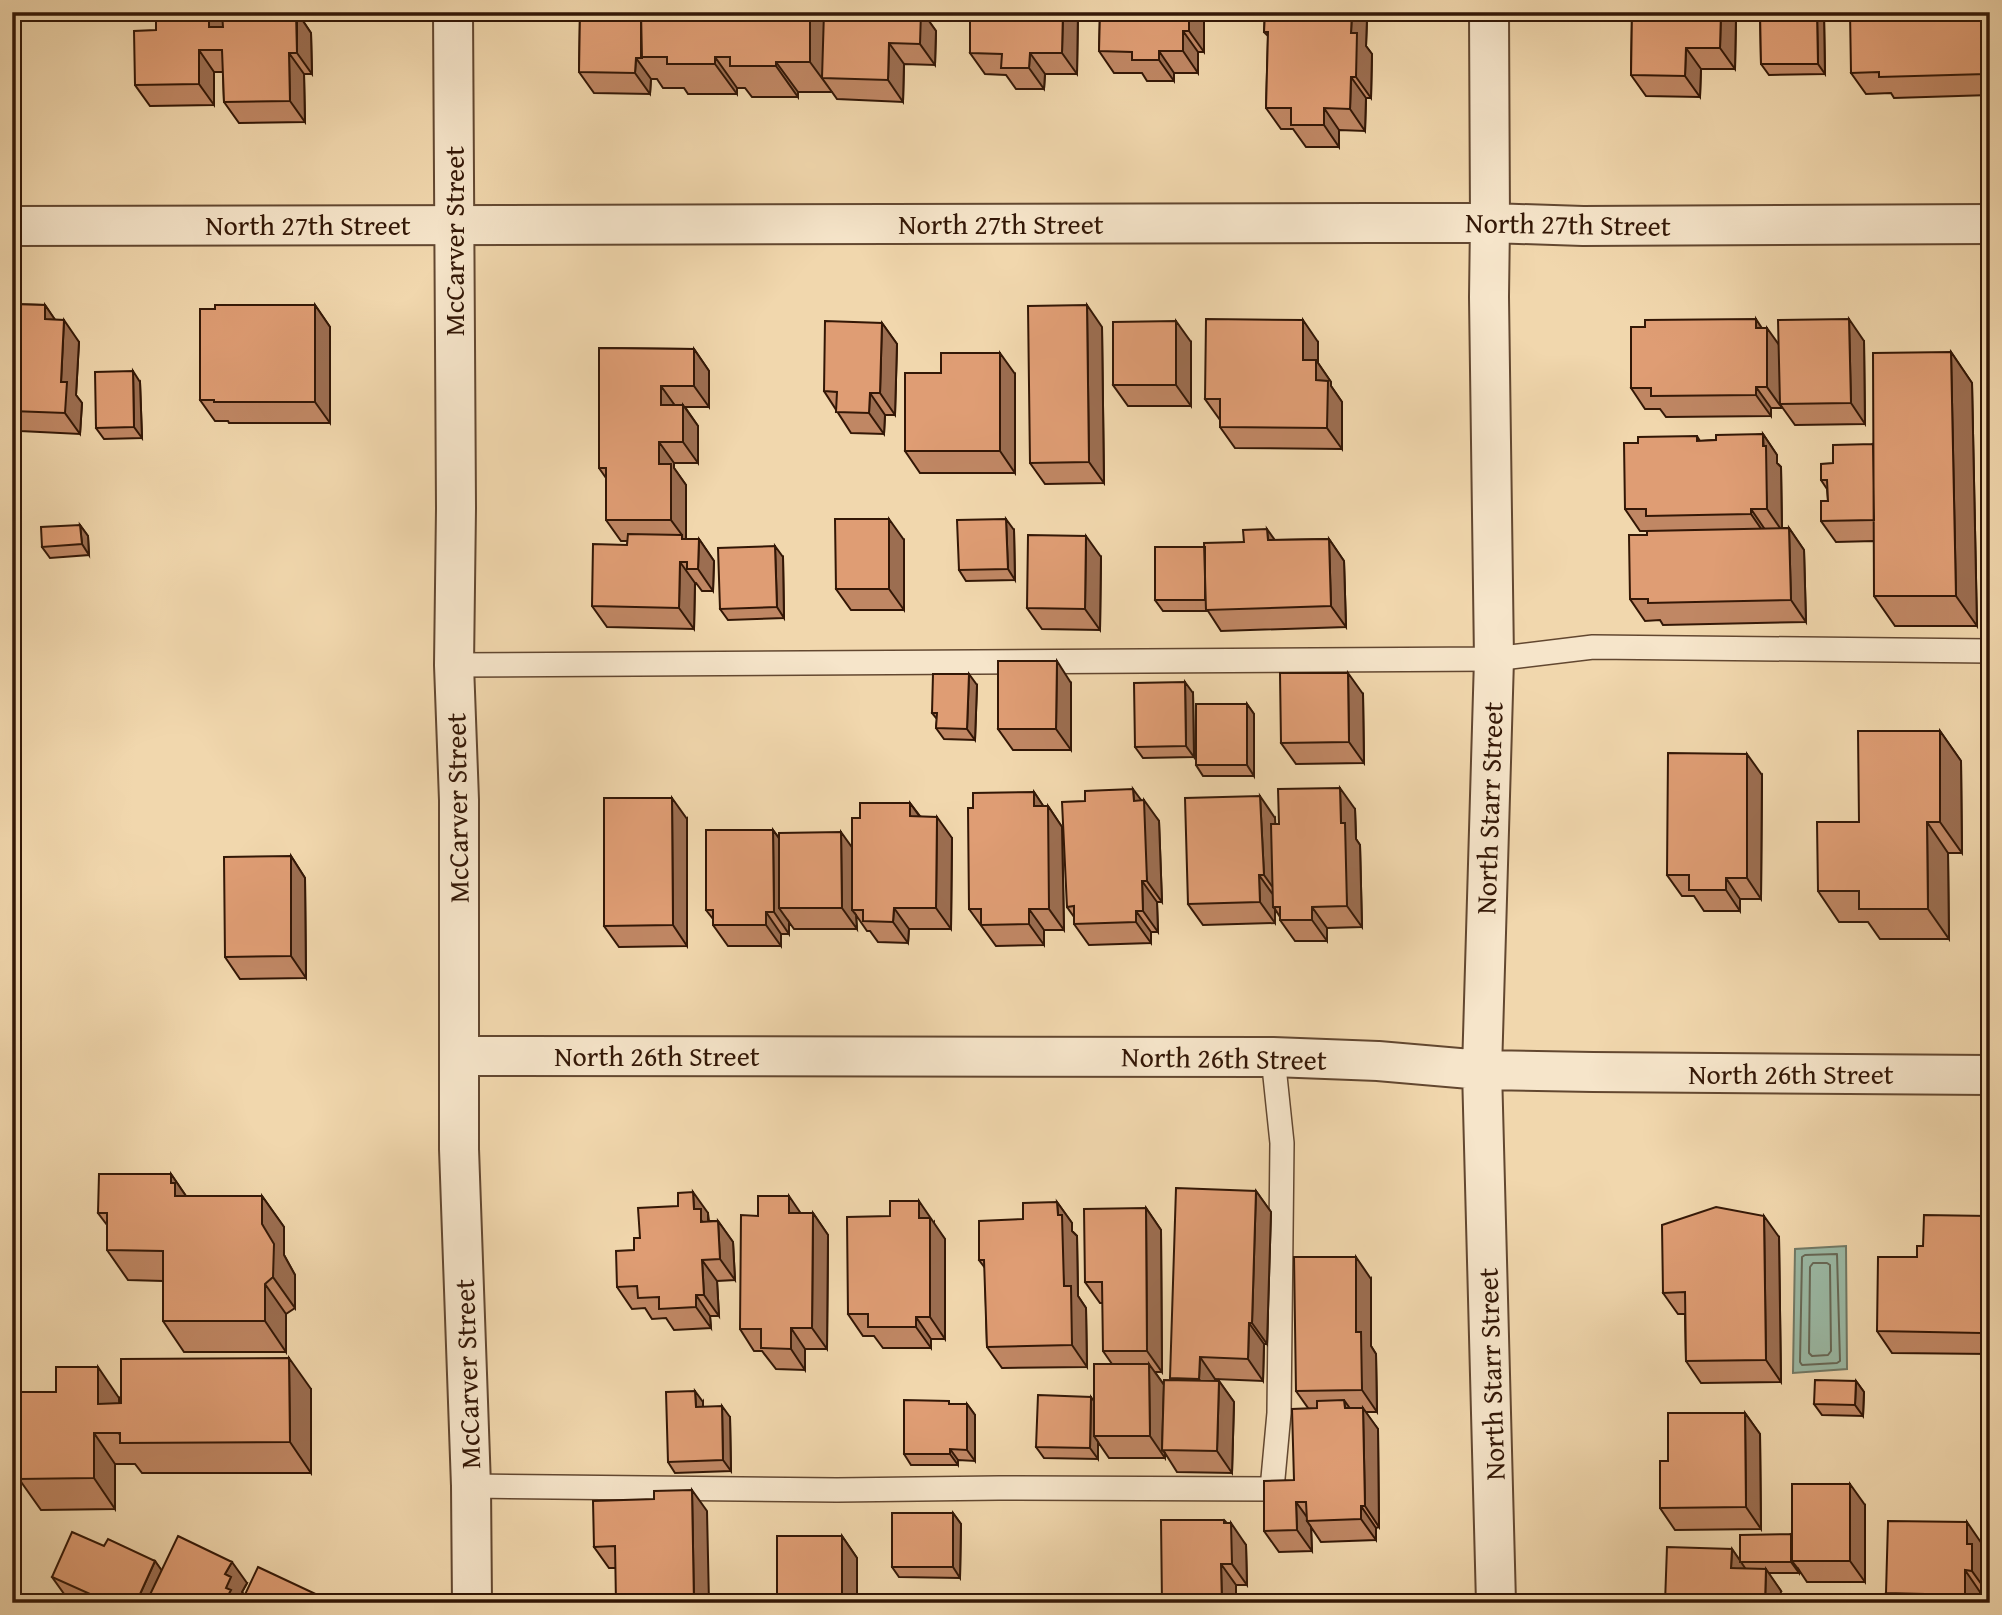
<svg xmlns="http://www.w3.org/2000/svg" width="2002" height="1615" font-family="'Gentium Book Plus',serif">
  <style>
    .water { fill: #9bbaa6; stroke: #717966; stroke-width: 2 }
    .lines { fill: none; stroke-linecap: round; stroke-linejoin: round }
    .shore { stroke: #676856; stroke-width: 2 }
    .service-casing { stroke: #624730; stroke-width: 26 }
    .minor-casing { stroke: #624730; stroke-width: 42 }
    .tertiary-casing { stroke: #624730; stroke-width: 42 }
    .service { stroke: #f6e5ca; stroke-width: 23 }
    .minor { stroke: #f6e5ca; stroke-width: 38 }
    .tertiary { stroke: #f6e5ca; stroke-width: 38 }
    .wall { fill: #c08764; stroke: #331706; stroke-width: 2 }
    .shaded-wall { fill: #9c6e51; stroke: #331706; stroke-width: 2 }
    .building { fill: #df9d74; stroke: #331706; stroke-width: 2 }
    .labels { text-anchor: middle; stroke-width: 5; stroke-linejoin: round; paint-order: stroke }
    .street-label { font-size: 28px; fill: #331706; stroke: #f6e5ca }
  </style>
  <rect width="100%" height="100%" fill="#f1d7ad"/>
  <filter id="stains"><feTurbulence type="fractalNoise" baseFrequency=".00286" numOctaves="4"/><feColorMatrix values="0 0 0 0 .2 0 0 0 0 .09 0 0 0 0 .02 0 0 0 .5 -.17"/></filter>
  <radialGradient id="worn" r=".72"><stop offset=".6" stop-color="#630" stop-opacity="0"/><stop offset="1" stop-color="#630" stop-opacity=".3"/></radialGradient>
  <path class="water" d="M1846,1246L1847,1369L1793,1373L1795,1249Z"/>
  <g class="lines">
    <path class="shore" d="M1837,1254L1840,1361L1837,1363L1802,1365L1800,1362L1802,1257L1805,1255Z
      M1813,1263H1827L1830,1265L1831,1351L1828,1355L1812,1356L1809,1353L1810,1267Z"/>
    <defs>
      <path id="service" d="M454,665L1494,659L1593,647L1990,651
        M471,1486L837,1490L999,1488L1272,1489L1279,1413L1282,1143L1273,1057"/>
      <path id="minor" d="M1489,12L1490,223L1489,297L1494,659L1482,1070L1496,1603
        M12,226L1374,223H1490L1583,226L1990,224
        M459,1056L1273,1057L1378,1061L1482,1070L1593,1072L1990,1075"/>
      <path id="tertiary" d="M453,12L456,508L454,665L459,800V1149L471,1486L472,1603"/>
    </defs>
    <use href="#service" class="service-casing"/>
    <use href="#minor" class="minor-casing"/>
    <use href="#tertiary" class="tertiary-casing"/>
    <use href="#service" class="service"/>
    <use href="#minor" class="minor"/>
    <use href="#tertiary" class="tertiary"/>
  </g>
  <path class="wall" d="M12,12H20V71H12Z
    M297,12L311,33L312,74H304L305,122L239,123L224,102L223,72H214V105L150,106L135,85L156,30L223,13Z
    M580,12H924V14L936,31L935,65L904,64L903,102L837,99L832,92H798V97H752L745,88H737V94H688L684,88H663L657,79H651L650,94L594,93L579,72Z
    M1078,12L1077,74H1045L1044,89H1016L1006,75L985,74L970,53Z
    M1100,12H1204V52H1198V73H1174V81H1147L1142,73H1114L1099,51Z
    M1265,12H1362L1367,19L1366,46L1372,54L1371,98H1366L1365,131L1339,130V147H1306L1293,129H1281L1266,108L1268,36L1264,32Z
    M1632,12H1749V18H1736L1735,69H1701L1700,97L1646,96L1631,75Z
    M1760,12H1822L1824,15L1825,74L1769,75L1761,64Z
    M1990,12V95L1894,98L1891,93L1866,94L1851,73Z
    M12,304L45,305L55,320L79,342L76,395L82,403L80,434L20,431L12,421Z
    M315,305L330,327V423H229L228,421H215L200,400Z
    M882,323L897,344L895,415H885L884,434L851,433L824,391Z
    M1102,327L1104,483L1045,484L1030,463Z
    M1761,328L1779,345L1864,341L1865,424L1795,425L1782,407V408H1771V416L1666,417L1660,409H1645L1631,388Z
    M1191,342V406H1128L1113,385Z
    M1318,342V363L1331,382V386L1342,402V449L1235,448L1220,427V420L1205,399Z
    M599,348L694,349L709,371V407H685L698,426V463H674V468L686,485V539H699L714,561L713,591H702L696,583H695L694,629L607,627L592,606L627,545L628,541H621L606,520V478L599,468Z
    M1951,352L1972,383L1977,626H1895L1874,596V541L1836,542L1821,521L1828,501L1827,489L1821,480L1833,463L1873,444Z
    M1015,374V473H920L905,451Z
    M140,382L142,438L104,439L96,428Z
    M1763,434L1777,455V463L1781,467L1782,528H1789L1804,550L1806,622L1663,625L1660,620L1645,621L1630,599L1647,535L1657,531H1640L1625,509L1638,443L1697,436L1700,441L1716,440Z
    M80,525L88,536L89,555L50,558L42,547Z
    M1014,530L1015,580L966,581L959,570Z
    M1329,539L1344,561L1346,627L1221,631L1208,611H1163L1155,600L1205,547L1244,542L1275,540Z
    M904,540V610H851L836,589Z
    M783,557L784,618L728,620L720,609Z
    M1101,557L1100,630L1042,629L1027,608Z
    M1071,683V750H1013L998,729Z
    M977,685L975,740L944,739L936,728L937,719L932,713Z
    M1193,693L1194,757L1143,758L1135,747Z
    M1363,694L1364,763L1296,764L1281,743Z
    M1247,704L1254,714V776H1203L1196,765Z
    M1940,731L1961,761L1962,853H1948L1949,939H1880L1868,922H1839L1818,891L1859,822Z
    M1762,775L1761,899H1740V911H1704L1694,896H1682L1667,875Z
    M1034,792L1043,806H1048L1062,827L1064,930H1044V945L996,946L969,909L973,808Z
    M1141,800L1159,821L1162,902H1157L1158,932H1151V943L1089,945L1074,924V917L1067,907L1085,801Z
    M910,803L920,816L952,838L951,929H909L908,943L878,942L870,931H867L856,915L857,929H794L789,922V934H781V946H728L713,925V919L706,910L773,830L779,838L852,848L860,818Z
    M1355,809L1356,839L1360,845L1362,927L1327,928V941H1295L1280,920V917L1275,909V923L1203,925L1188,904L1275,818V824H1279Z
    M687,819V946L619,947L604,926Z
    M291,856L305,878L306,978L240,979L225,957Z
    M171,1174L186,1196H262L284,1227V1255L295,1275V1308L286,1314V1352H184L163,1321V1281L128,1280L107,1250V1225L98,1213Z
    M1256,1191L1271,1212L1267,1344H1264L1263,1381L1215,1379V1381H1219L1234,1402L1232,1473L1177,1472L1165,1453V1458H1109L1098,1442V1459L1044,1458L1036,1447L1094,1401L1112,1364L1103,1351V1303H1100L1085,1282L1146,1208L1161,1230L1162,1372H1155L1164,1385L1171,1380L1170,1378Z
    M1057,1202L1072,1223V1231L1077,1236L1078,1296L1086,1308L1087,1367L1002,1368L987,1347L985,1268L979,1260L1023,1219Z
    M708,1213L709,1221H718L733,1242L735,1280L717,1281L719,1316H710L711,1328L674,1330L666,1318L652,1319L645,1308L632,1309L617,1287L640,1238Z
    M801,1213H813L828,1235L827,1349H805V1370L776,1369L762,1351H754L740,1329L758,1216Z
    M1990,1218V1354L1892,1353L1877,1331L1923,1246Z
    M934,1222V1225L945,1239V1339H931V1348H883L874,1336H863L848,1314Z
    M1779,1237L1781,1382L1701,1383L1686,1361L1685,1314H1678L1663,1293Z
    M1371,1279V1346L1376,1354L1377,1412H1365L1378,1429L1379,1527L1376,1528V1540L1321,1542L1311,1527L1312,1551L1279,1552L1264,1531L1294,1480L1308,1408L1296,1391Z
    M1856,1381L1864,1392L1863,1416L1822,1415L1814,1404Z
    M311,1389V1473H142L135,1464H115V1509L41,1510L19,1479L119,1398V1404Z
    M703,1402V1407L730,1417L731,1471L675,1473L668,1462Z
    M952,1404H967L975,1415V1461L958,1460V1465H911L904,1454Z
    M1745,1413L1760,1434L1761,1529L1675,1530L1660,1508L1668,1461Z
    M1865,1505V1582H1807L1799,1570V1573H1768L1781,1591L1665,1603L1732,1549L1740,1561L1791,1534Z
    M707,1511L615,1568H609L594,1547Z
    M953,1513L961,1524L960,1578L899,1577L892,1567Z
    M1224,1520L1246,1545L1247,1585H1236V1603H1162Z
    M842,1536L857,1558V1603H778L777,1601Z
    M1982,1544V1557L1987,1565V1592H1980V1603H1893L1886,1593Z
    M104,1546L155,1561L161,1570L247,1583L242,1592L245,1596L322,1597L326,1603H77L67,1598L52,1577Z"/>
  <path class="shaded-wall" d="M12,12H20V71L12,60Z
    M209,12H223L224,48L209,27Z
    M297,12L311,33L312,74L297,53Z
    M810,12H832L822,78L832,92L810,62Z
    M911,12H924V14L936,31L935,65L920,44Z
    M1063,12H1078L1077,74L1062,53Z
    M1189,12H1204V52L1189,31Z
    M1352,12H1362L1367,19L1366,46L1372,54L1371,98L1356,77L1351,33Z
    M1721,12H1732L1736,18L1735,69L1720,48Z
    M1817,12H1822L1824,15L1825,74L1818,64Z
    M1183,31L1198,52V73L1183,51Z
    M889,43L904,64L903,102L888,80Z
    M1686,48L1701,69L1700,97L1685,76Z
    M199,50L214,72V105L199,84Z
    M1159,51L1174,73V81L1159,60Z
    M289,53L304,74L305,122L290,101Z
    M1030,53L1045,74L1044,89L1029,68Z
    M715,57L737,88V94L715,64Z
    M636,58L651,79L650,94L635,73Z
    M776,62L798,92V97L776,66Z
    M1986,63L1990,68V79L1986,74Z
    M1351,77L1366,98L1365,131L1350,109Z
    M1324,108L1339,130V147L1324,125Z
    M45,305L60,327L45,319Z
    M315,305L330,327V423L315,402Z
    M1087,305L1102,327L1104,483L1089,462Z
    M1756,319L1767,336V328L1782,349L1780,404L1782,408L1767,387L1756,328Z
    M1849,319L1864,341L1865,424L1851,403Z
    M64,320L79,342L76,395L82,403L80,434L65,413L61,382Z
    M1303,320L1318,342V363L1331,382V386L1342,402V449L1327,428L1303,360Z
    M1176,321L1191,342V406L1176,385Z
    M882,323L897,344L895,415L880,393Z
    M694,349L709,371V407L694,386Z
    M1951,352L1972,383L1977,626L1956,596Z
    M1000,353L1015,374V473L1000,451Z
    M133,371L140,382L142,438L134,427Z
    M661,386L676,407L661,405Z
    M1756,387L1771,408V416L1756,395Z
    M870,393L885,415L884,434L869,413Z
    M683,405L698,426V463L683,442Z
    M1763,434L1777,455V463L1781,467L1782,531L1767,509Z
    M659,442L674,463V468L686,485V541L682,539V535L671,520L659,464Z
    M1751,509L1766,531V536L1751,514Z
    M889,519L904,540V610L889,589Z
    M1006,519L1014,530L1015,580L1008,569Z
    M80,525L88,536L89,555L82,544Z
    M1789,528L1804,550L1806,622L1791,600Z
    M1267,529L1282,550L1268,540Z
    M1086,536L1101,557L1100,630L1085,609Z
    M699,539L714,561L713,591L698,569Z
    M1329,539L1344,561L1346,627L1331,606Z
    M775,546L783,557L784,618L777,607Z
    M680,562L695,583L694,629L679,608Z
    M1057,661L1071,683V750L1056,729Z
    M1348,673L1363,694L1364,763L1349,742Z
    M969,674L977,685L975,740L967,729Z
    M1185,682L1193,693L1194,757L1186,746Z
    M1247,704L1254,714V776L1247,765Z
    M1940,731L1961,761L1962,853L1940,822Z
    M1747,754L1762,775L1761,899L1747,878Z
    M1340,788L1355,809L1356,839L1360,845L1362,927L1347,906L1341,823Z
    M1133,789L1144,804V800L1159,821L1162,902L1147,881L1134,801Z
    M1034,792L1048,813V806L1062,827L1064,930L1049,909L1034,806Z
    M1260,796L1275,818L1279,896L1264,875Z
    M672,798L687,819V946L673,925Z
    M910,803L925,824L910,816Z
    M937,817L952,838L951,929L936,908Z
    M1927,822L1948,853L1949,939L1928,909Z
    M773,830L788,851L779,908L789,922V934L774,912Z
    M841,832L856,853L852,910L856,915L857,929L842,908Z
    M291,856L305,878L306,978L291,956Z
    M1259,875L1274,896L1273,907L1275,909V923L1260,902Z
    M1726,878L1740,899V911L1726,890Z
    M1142,881L1157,902L1158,932L1143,911Z
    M1312,907L1327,928V941L1312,920Z
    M894,908L909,929L908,943L893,922Z
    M1029,909L1044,930V945L1029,924Z
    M1136,911L1151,932V943L1136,922Z
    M766,912L781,934V946L766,925Z
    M171,1174L192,1205L175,1196L171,1183Z
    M1256,1191L1271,1212L1267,1344L1252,1323Z
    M693,1192L708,1213V1220L716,1231V1243L694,1209Z
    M262,1196L284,1227V1255L295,1275V1308L273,1277L262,1224Z
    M789,1196L804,1218L789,1213Z
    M919,1201L945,1239V1339L930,1317L919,1218Z
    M1057,1202L1072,1223V1231L1077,1236L1078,1296L1086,1308L1087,1367L1072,1345L1064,1286Z
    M1146,1208L1161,1230L1162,1372L1147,1351Z
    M813,1213L828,1235L827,1349L812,1328Z
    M1764,1216L1779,1237L1781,1382L1766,1360Z
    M1988,1216L1990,1218V1271L1987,1267Z
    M718,1221L733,1242L735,1280L720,1259Z
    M1356,1257L1371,1279V1346L1376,1354L1377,1412L1362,1390L1356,1332Z
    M702,1260L717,1281L719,1316L704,1295Z
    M1983,1267L1990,1277V1345L1981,1333Z
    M265,1284L286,1314V1352L265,1321Z
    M696,1295L710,1316L711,1328L696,1307Z
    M916,1317L931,1339V1348L916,1327Z
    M1249,1323L1264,1344L1263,1381L1248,1359Z
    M791,1328L805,1349V1370L791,1349Z
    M1200,1357L1215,1379L1214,1400L1199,1379Z
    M289,1358L311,1389V1473L290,1442Z
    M1149,1364L1164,1385L1162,1450L1165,1453V1458L1150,1436Z
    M98,1367L119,1398L120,1435L98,1404Z
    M1219,1381L1234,1402L1232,1473L1217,1451Z
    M1856,1381L1864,1392L1863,1416L1855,1405Z
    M695,1391L703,1402V1418L696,1407Z
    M1091,1397L1099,1408L1094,1436L1098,1442V1459L1090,1448Z
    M1344,1400L1359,1421L1345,1408Z
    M967,1404L975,1415V1461L967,1450Z
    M722,1406L730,1417L731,1471L723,1460Z
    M1363,1408L1378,1429L1379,1527L1365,1506Z
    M1745,1413L1760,1434L1761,1529L1746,1507Z
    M94,1433L115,1464V1509L94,1478Z
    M950,1449L958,1460V1465L950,1454Z
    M1850,1484L1865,1505V1582L1850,1561Z
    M692,1490L707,1511L709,1603H694Z
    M1296,1502L1309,1520L1307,1521L1311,1527L1312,1551L1297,1530Z
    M1361,1506L1376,1528V1540L1361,1519Z
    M953,1513L961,1524L960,1578L953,1567Z
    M1224,1520L1231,1531V1523L1246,1545L1247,1585L1232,1564Z
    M1967,1522L1982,1544V1557L1987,1565V1592L1972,1571L1967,1544Z
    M1791,1534L1792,1561L1799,1570V1573L1791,1562Z
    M842,1536L857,1558V1603H843L842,1600Z
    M1732,1549L1741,1562L1747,1571L1731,1568Z
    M155,1561L170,1582L160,1603H136Z
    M232,1562L247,1583L242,1592L246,1598L244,1603H224L226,1588L225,1574Z
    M1221,1564L1236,1585V1603H1222Z
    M1766,1569L1781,1591L1780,1603H1765Z
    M1965,1570L1980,1592V1603H1970L1965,1595Z"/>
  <path class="building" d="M156,12H209V27H223L222,13L296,12L297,53H289L290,101L224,102L222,50H199V84L135,85L134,31L156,30Z
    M580,12H641L642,58H636L635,73L579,72Z
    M641,12H810V62H776V66H730V57H715V64H667V57H641Z
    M824,12H921L920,44L889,43L888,80L822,78Z
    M970,12H1063L1062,53H1030L1029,68H1001L1002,54L970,53Z
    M1100,12H1189V31H1183V51H1159V60H1132V52L1099,51Z
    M1265,12H1352L1351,33H1357L1356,77H1351L1350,109L1324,108V125H1291V108H1266L1268,32H1264Z
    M1632,12H1721L1720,48H1686L1685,76L1631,75Z
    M1760,12H1817L1818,64H1761Z
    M1850,12H1989L1990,63H1986V74L1879,77V72L1851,73Z
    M12,304L45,305V319L64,320L61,382H67L65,413L12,411Z
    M215,305H315V402H214V400H200V309H215Z
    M1087,305L1089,462L1030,463L1028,306Z
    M1206,319L1303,320V360H1316V380L1328,381L1327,428L1220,427V399H1205Z
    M1756,319V328H1767V387H1756V395L1651,396V388H1631V327H1645V320Z
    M1849,319L1851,403L1780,404L1778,320Z
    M825,321L882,323L880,393H870L869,413L836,412L837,392L824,391Z
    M1176,321V385H1113V322Z
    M599,348L694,349V386H661V405H683V442H659V464H671V520H606V468H599Z
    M1951,352L1956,596H1874L1873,353Z
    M941,353H1000V451H905V373H941Z
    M133,371L134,427L96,428L95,372Z
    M1763,434V446H1766L1767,509H1751V514L1646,516V509H1625L1624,443H1638V437L1697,436V441L1716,440V435Z
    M1873,444L1874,520L1821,521V501H1828L1827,480H1821V464L1833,463V445Z
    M835,519H889V589H836Z
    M1006,519L1008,569L959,570L957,520Z
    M80,525L82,544L42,547L41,527Z
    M1789,528L1791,600L1648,603V599H1630L1629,535H1647V531Z
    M1267,529L1268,540L1329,539L1331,606L1206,610L1204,543L1244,542L1243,530Z
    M628,534L682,535V539H699L698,569H687V562H680L679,608L592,606L593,544L627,545Z
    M1028,535L1086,536L1085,609L1027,608Z
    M775,546L777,607L720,609L718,548Z
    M1155,547H1205V600H1155Z
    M998,661H1057L1056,729H998Z
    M1280,673H1348L1349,742L1281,743Z
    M933,674H969L967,729L936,728L937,713H932Z
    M1185,682L1186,746L1135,747L1134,683Z
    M1196,704H1247V765H1196Z
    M1858,731H1940V822H1927L1928,909H1859V891H1818L1817,822H1859Z
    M1668,753L1747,754V878H1726V890H1689V875H1667Z
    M1340,788L1341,823H1345L1347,906L1312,907V920H1280V907H1273L1271,824H1279L1278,789Z
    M1133,789L1134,801L1144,800L1147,881H1142L1143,911H1136V922L1074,924V906L1067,907L1062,802L1085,801V791Z
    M1034,792V806H1048L1049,909H1029V924L981,925V909H969L968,808H973V793Z
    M1260,796L1264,875H1259L1260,902L1188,904L1185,798Z
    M604,798H672L673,925L604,926Z
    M860,803H910V816L937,817L936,908H894L893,922L863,921V910H852V818H860Z
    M706,830H773L774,912H766V925H713V910H706Z
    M841,832L842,908H779V833Z
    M291,856V956L225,957L224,857Z
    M99,1174H171V1183H175V1196H262V1224L274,1244L273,1277L265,1284V1321H163V1251L107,1250V1213H98Z
    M1176,1188L1256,1191L1252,1323H1249L1248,1359L1200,1357L1199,1379L1170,1378Z
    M693,1192L694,1209H701V1222L718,1221L720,1259L702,1260L704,1295H696V1307L659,1309V1297L638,1298L637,1286L617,1287L616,1251L634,1250V1238H640L638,1208L678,1206V1193Z
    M758,1196H789V1213H813L812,1328H791V1349L761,1348V1329H740L741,1215L758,1216Z
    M890,1201H919V1218H930V1317H916V1327H868V1314H848L847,1217L890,1216Z
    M1057,1202L1058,1215H1062L1064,1286H1071L1072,1345L987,1347L984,1260H979V1221L1023,1219V1203Z
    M1716,1207L1764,1216L1766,1360L1686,1361L1685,1292L1663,1293L1662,1225Z
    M1146,1208L1147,1351H1103L1102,1282H1085L1084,1209Z
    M1924,1215L1988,1216L1987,1267H1983L1981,1333L1877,1331L1878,1257H1917V1246H1923Z
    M1294,1257H1356V1332H1361L1362,1390L1296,1391Z
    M289,1358L290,1442L120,1443V1433H94V1478L19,1479V1392H56V1367H98V1404L121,1403V1359Z
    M1094,1364H1149L1150,1436H1094Z
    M1164,1380L1219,1381L1217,1451L1162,1450Z
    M1815,1380L1856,1381L1855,1405L1814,1404Z
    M695,1391L696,1407L722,1406L723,1460L668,1462L666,1392Z
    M1038,1395L1091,1397L1090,1448L1036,1447Z
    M904,1400L949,1401V1404H967V1450L950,1449V1454H904Z
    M1344,1400L1345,1408H1363L1365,1506H1361V1519L1307,1521L1306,1502H1296L1297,1530L1264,1531V1481L1294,1480L1292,1409L1317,1408V1401Z
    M1668,1413H1745L1746,1507L1660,1508V1461H1668Z
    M1792,1484H1850V1561H1792Z
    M692,1490L694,1603H616L615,1546L594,1547L593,1501L654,1499V1491Z
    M892,1513H953V1567H892Z
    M1161,1520H1224V1523H1231L1232,1564H1221L1222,1603H1162Z
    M1888,1521L1967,1522V1544H1972V1571L1965,1570V1595L1886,1593Z
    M72,1532L104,1546L108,1539L155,1561L136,1603H110L52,1577Z
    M1791,1534V1562H1740V1535Z
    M178,1536L232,1562L225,1574L231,1577L226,1588L231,1590L224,1603H146Z
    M777,1536H842V1600L777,1601Z
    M1667,1547L1732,1549L1731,1568L1766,1569L1765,1603H1665Z
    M258,1567L322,1597L319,1603H241Z"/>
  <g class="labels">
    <g class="street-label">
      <text x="1001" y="234">North 27th Street</text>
      <text transform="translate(1568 224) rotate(1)" y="10">North 27th Street</text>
      <text x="308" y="235">North 27th Street</text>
      <text transform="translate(454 241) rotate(-90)" y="10">McCarver Street</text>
      <text transform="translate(457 808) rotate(-91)" y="10">McCarver Street</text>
      <text transform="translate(1489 808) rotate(-88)" y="10">North Starr Street</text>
      <text x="657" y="1066">North 26th Street</text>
      <text transform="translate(1224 1058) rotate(1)" y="10">North 26th Street</text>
      <text x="1791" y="1084">North 26th Street</text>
      <text transform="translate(467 1374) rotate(-92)" y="10">McCarver Street</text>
      <text transform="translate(1491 1374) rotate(-92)" y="10">North Starr Street</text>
    </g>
  </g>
  <rect width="2002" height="1615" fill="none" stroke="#f1d7ad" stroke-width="42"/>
  <rect x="14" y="14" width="1974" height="1587" fill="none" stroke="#331706" stroke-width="3.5"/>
  <rect x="21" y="21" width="1960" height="1573" fill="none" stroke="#331706" stroke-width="2"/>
  <rect width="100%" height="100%" filter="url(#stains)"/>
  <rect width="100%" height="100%" fill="url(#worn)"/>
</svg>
